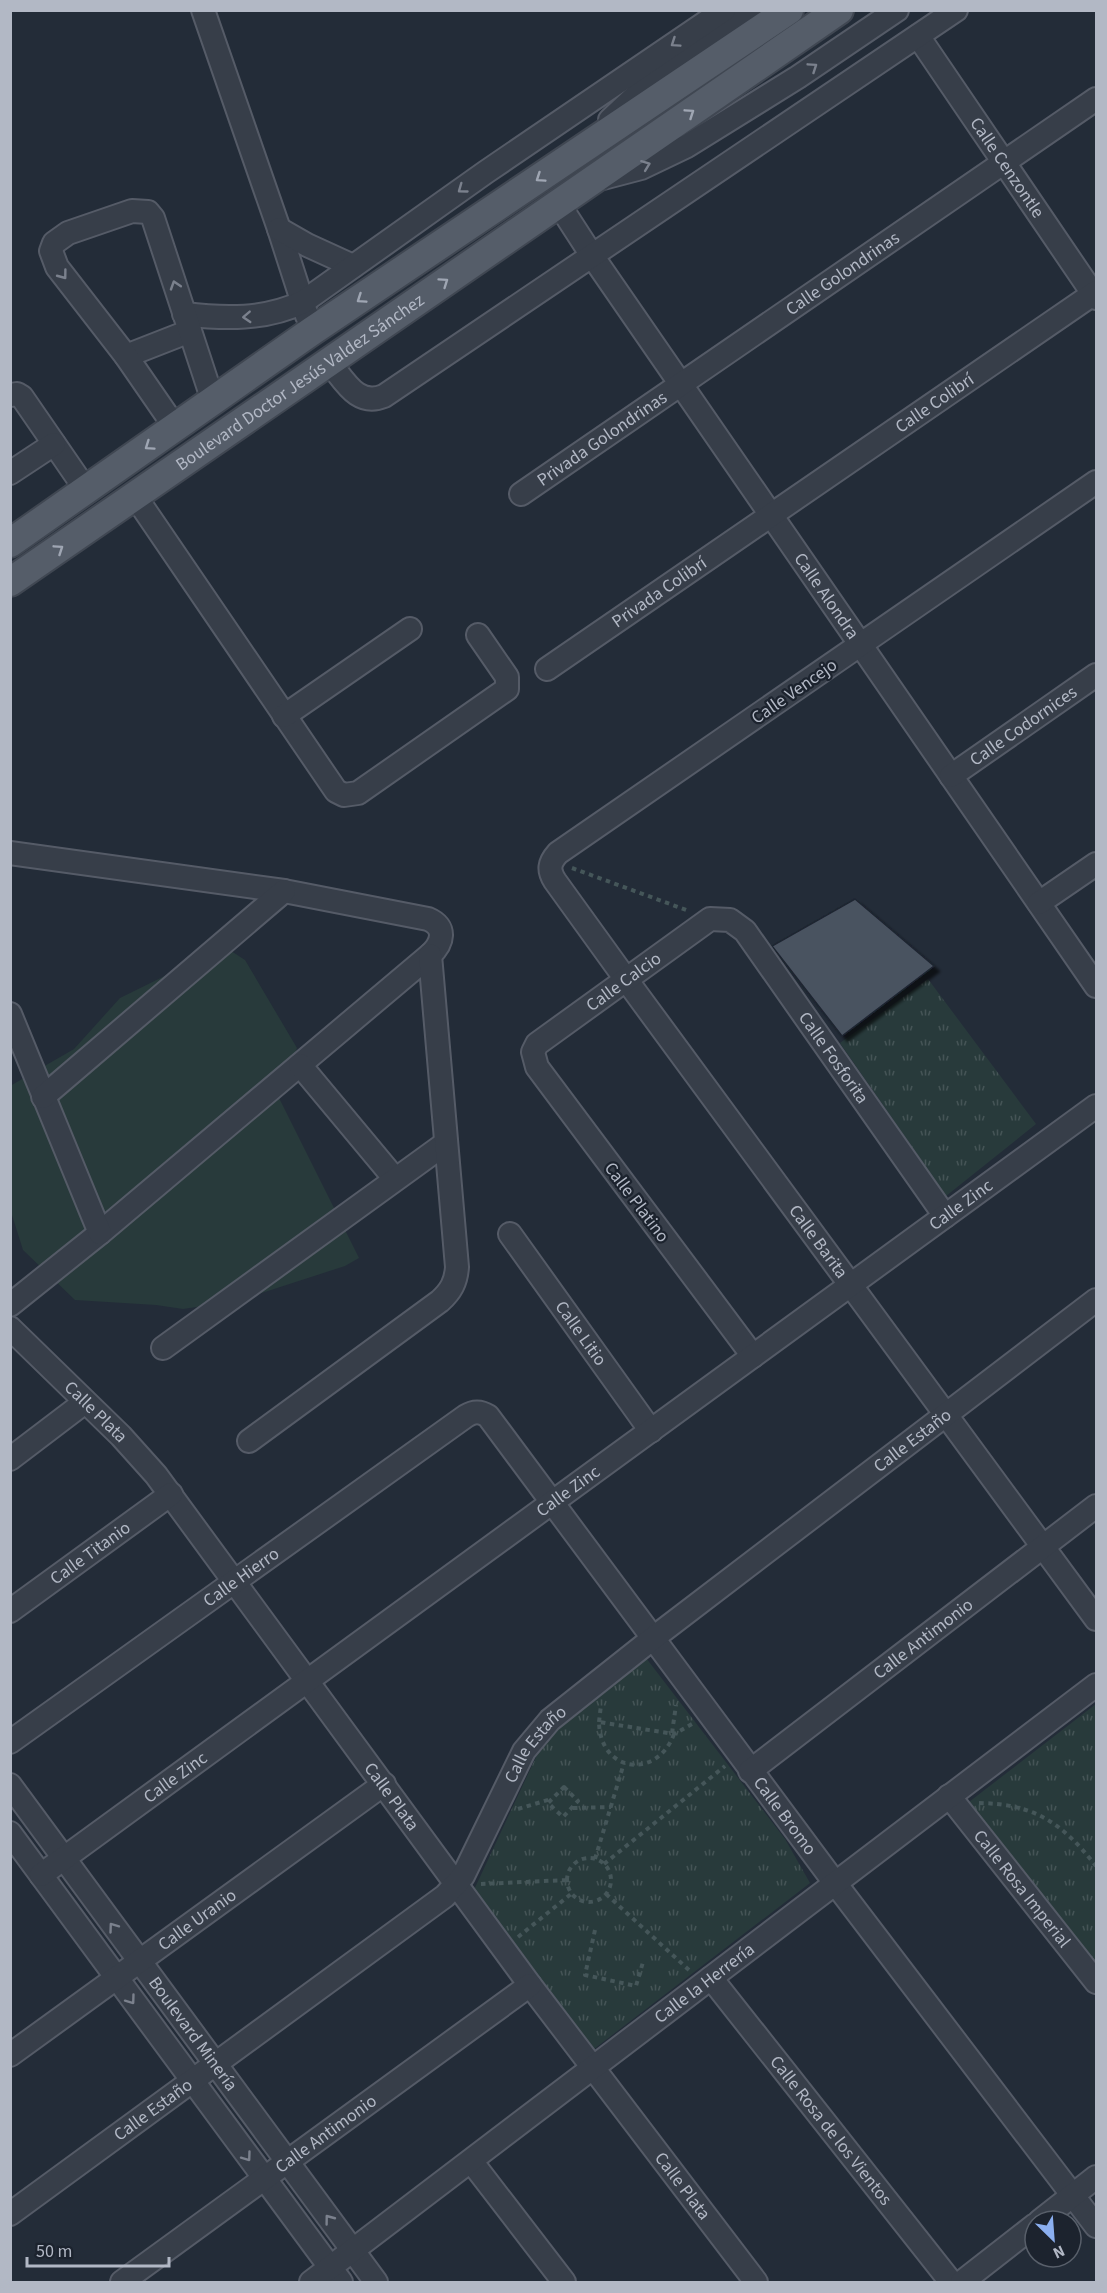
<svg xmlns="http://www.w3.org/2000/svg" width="1107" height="2293" font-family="'Source Sans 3',sans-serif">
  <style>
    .grass { fill: #283a3b }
    .park { fill: url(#park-tufts) }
    .building { fill: #495261; stroke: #1e2530; stroke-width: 1.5; filter: url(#shadow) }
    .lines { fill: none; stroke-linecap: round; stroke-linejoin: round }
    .minor-casing { stroke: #555b67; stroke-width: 26 }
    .major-casing { stroke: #404752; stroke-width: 32 }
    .path { stroke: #455659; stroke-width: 4; stroke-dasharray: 4.5 4.5; stroke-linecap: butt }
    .minor { stroke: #373e49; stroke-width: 22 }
    .major { stroke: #555d69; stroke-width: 28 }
    .oneway { stroke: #7b818d }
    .oneway2 { stroke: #9fa6b3 }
    .labels { text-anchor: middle; stroke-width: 4.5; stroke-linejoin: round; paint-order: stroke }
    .street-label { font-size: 18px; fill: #b2b8c5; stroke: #1c232e }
  </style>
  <defs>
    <pattern id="park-tufts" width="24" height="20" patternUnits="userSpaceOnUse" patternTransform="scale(1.5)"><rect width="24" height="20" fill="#283a3b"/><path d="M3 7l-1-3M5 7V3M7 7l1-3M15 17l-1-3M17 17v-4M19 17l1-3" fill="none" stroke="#455456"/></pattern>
    <filter id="shadow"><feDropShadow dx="5.5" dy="5.5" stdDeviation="1.5" flood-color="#0009"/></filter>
  </defs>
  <rect width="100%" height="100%" fill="#232c38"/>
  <path class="grass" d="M228,949L245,960L297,1048L278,1096L359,1258L345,1266L237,1301L183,1309L156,1305L75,1300L23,1250L11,1212L10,1086L74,1049L120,998L191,963Z"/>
  <path class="park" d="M928,979L1036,1124L946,1196L840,1043Z
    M646,1658L785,1839L810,1883L594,2049L473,1892L544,1740Z
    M1096,1704V1968L969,1802Z"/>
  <path class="building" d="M855,899L934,966L842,1036L772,946Z"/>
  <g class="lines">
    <defs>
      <g id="minor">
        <path d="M203,10L279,229L307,316"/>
        <path id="s1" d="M918,36L1096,298"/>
        <path d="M610,120L644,88L754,10"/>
        <path d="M603,178L641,168L687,146L798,77L897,10"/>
        <path id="s2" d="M558,203L593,257L1096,986"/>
        <path d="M279,229L307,245L353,266"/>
        <path d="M184,314C225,319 265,320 303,302L486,172L724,10"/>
        <path d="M126,356L190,331"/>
        <path d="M329,362C345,381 357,407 384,396L956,10"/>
        <path d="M10,395L17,394L22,397L86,490"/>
        <path d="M175,427L126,356L57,267L51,251L54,243L68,233L132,211L148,212L153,218L213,401"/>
        <path d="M10,473L54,444"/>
        <path id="s3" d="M1096,482L558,853C549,863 548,870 555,881L625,978L1096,1619"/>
        <path id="s4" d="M521,494L1096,99"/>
        <path d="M135,496L336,791L344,795L358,793L507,689V677L478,635"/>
        <path id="s5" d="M547,669L1096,292"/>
        <path d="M284,716L410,629"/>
        <path id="s6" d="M951,776L1096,675"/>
        <path d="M10,853L284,891L428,919C447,927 443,943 430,955L100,1233L10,1305"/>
        <path d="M1039,903L1096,864"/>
        <path d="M10,1014L100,1233"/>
        <path d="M300,1065L395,1179"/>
        <path d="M43,1097L284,891"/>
        <path id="s7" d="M510,1234L651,1431"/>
        <path id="s8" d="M10,1328L121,1436L156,1475L530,1985L756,2282"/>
        <path d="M163,1348L446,1143"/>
        <path id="s9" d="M753,1356L537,1067L533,1052L537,1044L710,919L730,920L745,931L945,1216"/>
        <path d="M249,1441L440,1301C451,1291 456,1282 457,1267L430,955"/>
        <path d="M10,1459L85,1402"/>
        <path id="s10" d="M10,1611L171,1494"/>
        <path id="s11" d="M10,1742L466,1416C474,1411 480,1411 488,1416L835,1883L1096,2226"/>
        <path id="s12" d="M750,1771L1096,1506"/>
        <path id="s13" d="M10,1785L376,2282"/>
        <path id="s14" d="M949,1796L1096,1982"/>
        <path d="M10,1833L341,2282"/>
        <path id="s15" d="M41,1875L1096,1106"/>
        <path id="s16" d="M711,1978L951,2282"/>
        <path id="s17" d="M10,2055L384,1784"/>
        <path d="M471,2161L564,2282"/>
        <path id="s18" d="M10,2214L445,1896L463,1876L524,1751L550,1720L652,1639L1096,1300"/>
        <path d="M1040,2221L1096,2177"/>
        <path id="s19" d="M122,2282L530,1985"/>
        <path id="s20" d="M311,2282L1096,1685"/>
        <path d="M962,2282L1035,2225"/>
      </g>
      <g id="major">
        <path d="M10,543L312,331L789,10"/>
        <path id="s21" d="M10,582L839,10"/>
      </g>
    </defs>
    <use href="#minor" class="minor-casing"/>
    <use href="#major" class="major-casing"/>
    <path class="path" d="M572,868L689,911
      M599,1722L601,1705
      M672,1733L676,1705
      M674,1734C657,1780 600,1773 599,1722L674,1734L694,1723
      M564,1787L578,1801L563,1817L548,1803Z
      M979,1803C1035,1804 1062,1823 1096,1866
      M573,1808L611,1807
      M518,1809L551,1799
      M567 1880a22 22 0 1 1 44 0a22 22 0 1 1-44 0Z
      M595,1859L624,1763
      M604,1864L725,1766
      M481,1884L567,1880
      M606,1894L689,1970
      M595,1930L585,1975L636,1986L643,1962
      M518,1937L571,1894"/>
    <use href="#minor" class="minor"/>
    <use href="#major" class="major"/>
  </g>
  <defs><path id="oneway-chevron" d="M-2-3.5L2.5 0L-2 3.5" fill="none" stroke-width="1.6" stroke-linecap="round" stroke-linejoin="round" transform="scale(1.5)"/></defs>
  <g class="oneway">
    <use href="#oneway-chevron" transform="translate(675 43) rotate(146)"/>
    <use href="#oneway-chevron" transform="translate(813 67) rotate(-34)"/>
    <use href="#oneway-chevron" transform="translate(646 165) rotate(-21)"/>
    <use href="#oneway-chevron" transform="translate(462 189) rotate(144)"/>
    <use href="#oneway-chevron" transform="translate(63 275) rotate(53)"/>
    <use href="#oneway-chevron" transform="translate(175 285) rotate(-108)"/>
    <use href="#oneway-chevron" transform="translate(247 317) rotate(177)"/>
    <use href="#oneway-chevron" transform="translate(113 1927) rotate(-126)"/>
    <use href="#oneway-chevron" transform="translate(131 2000) rotate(54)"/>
    <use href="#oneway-chevron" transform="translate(247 2157) rotate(54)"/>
    <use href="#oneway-chevron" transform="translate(329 2219) rotate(-127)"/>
  </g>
  <g class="oneway2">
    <use href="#oneway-chevron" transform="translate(690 113) rotate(-34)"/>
    <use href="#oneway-chevron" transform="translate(540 178) rotate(146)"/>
    <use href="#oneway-chevron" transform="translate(444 282) rotate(-35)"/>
    <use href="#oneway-chevron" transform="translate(361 299) rotate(146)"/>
    <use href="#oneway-chevron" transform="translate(149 446) rotate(145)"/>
    <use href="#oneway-chevron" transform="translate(59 549) rotate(-34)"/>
  </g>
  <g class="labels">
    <g class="street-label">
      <text dy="6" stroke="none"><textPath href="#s1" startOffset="159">Calle Cenzontle</textPath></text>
      <text dy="6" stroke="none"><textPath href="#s4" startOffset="390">Calle Golondrinas</textPath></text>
      <text dy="6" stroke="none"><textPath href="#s21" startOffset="352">Boulevard Doctor Jesús Valdez Sánchez</textPath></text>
      <text dy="6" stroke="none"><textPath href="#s5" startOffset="470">Calle Colibrí</textPath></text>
      <text dy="6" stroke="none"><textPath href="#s4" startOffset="98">Privada Golondrinas</textPath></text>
      <text dy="6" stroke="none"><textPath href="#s5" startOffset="136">Privada Colibrí</textPath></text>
      <text dy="6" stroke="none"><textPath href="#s2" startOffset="476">Calle Alondra</textPath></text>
      <text transform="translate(794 691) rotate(-35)" y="6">Calle Vencejo</text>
      <text dy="6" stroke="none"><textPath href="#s6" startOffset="88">Calle Codornices</textPath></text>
      <text dy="6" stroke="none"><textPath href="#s9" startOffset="492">Calle Calcio</textPath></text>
      <text dy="6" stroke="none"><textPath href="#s9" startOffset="792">Calle Fosforita</textPath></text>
      <text transform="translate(637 1202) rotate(53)" y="6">Calle Platino</text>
      <text dy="6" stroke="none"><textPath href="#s15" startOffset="1138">Calle Zinc</textPath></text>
      <text dy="6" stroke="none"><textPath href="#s3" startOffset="1131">Calle Barita</textPath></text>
      <text dy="6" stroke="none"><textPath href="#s7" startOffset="122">Calle Litio</textPath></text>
      <text dy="6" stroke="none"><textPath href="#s8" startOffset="120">Calle Plata</textPath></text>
      <text dy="6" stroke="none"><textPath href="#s18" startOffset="1203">Calle Estaño</textPath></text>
      <text dy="6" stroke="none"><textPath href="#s15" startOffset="652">Calle Zinc</textPath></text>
      <text dy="6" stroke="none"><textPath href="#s10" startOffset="99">Calle Titanio</textPath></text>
      <text dy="6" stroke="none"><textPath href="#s11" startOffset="284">Calle Hierro</textPath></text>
      <text dy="6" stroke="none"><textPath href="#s12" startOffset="218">Calle Antimonio</textPath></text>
      <text dy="6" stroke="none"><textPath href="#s18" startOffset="717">Calle Estaño</textPath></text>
      <text dy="6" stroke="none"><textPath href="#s15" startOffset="166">Calle Zinc</textPath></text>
      <text dy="6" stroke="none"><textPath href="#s8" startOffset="606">Calle Plata</textPath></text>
      <text dy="6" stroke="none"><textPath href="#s11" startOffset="1082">Calle Bromo</textPath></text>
      <text dy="6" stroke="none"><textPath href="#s14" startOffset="118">Calle Rosa Imperial</textPath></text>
      <text dy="6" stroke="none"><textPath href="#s17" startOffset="231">Calle Uranio</textPath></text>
      <text dy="6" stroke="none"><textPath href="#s20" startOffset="494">Calle la Herrería</textPath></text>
      <text dy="6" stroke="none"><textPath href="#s13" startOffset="309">Boulevard Minería</textPath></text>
      <text dy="6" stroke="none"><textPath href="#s18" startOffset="177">Calle Estaño</textPath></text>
      <text dy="6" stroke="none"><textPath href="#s16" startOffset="194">Calle Rosa de los Vientos</textPath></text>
      <text dy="6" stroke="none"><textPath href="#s19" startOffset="252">Calle Antimonio</textPath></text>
      <text dy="6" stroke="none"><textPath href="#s8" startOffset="1092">Calle Plata</textPath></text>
    </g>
  </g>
  <rect width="1107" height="2293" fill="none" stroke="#b2b8c5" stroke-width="24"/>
  <g transform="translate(1053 2239) rotate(155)"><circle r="28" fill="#1c232e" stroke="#585f6a" stroke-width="1.5"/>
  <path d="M0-4.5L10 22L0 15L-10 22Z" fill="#8baff0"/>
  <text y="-9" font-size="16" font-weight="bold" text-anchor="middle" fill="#b2b8c5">N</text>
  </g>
  <path d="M27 2257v9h142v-9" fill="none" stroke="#b2b8c5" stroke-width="3"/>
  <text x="36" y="2257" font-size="18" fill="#b2b8c5" stroke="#1c232e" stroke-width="4.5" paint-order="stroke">50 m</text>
</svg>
